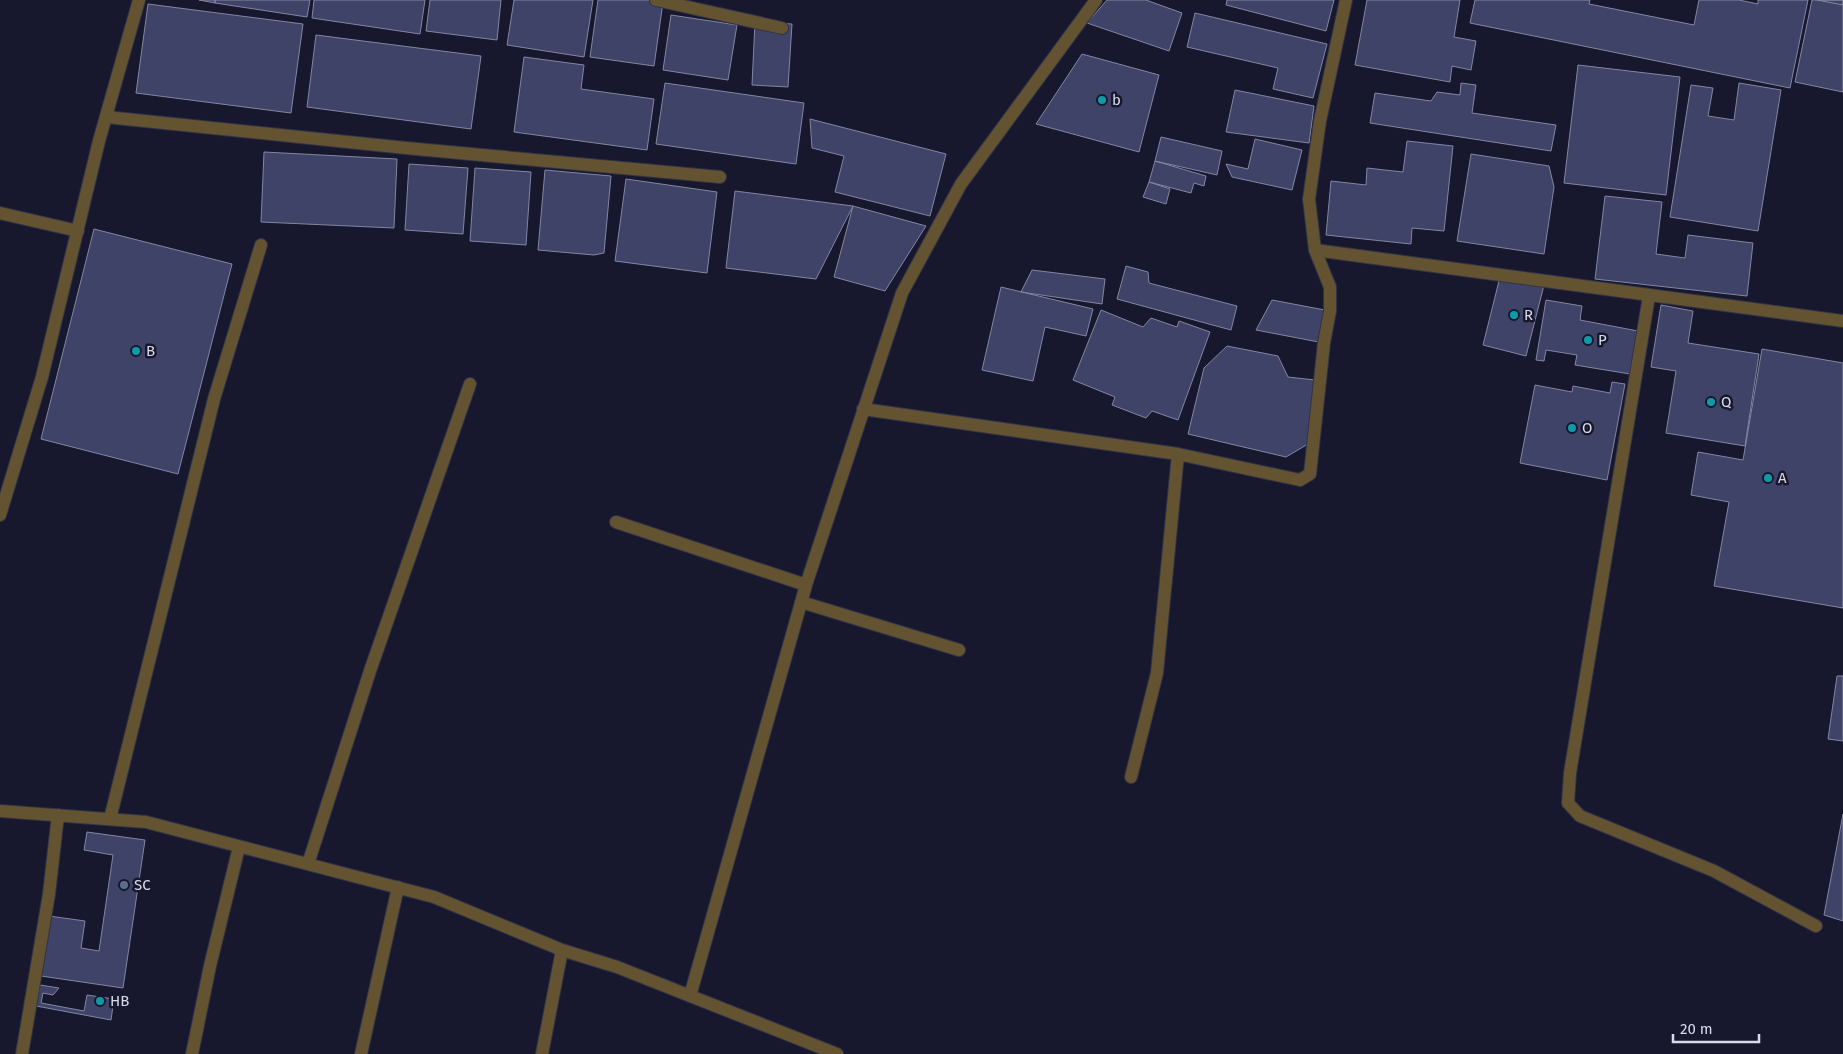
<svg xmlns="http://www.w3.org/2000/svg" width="1843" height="1054" font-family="'Fira Sans',sans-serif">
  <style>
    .building { fill: #404368; stroke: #8386a2 }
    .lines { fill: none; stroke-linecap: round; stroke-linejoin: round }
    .minor-casing { stroke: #323348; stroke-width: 14 }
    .minor { stroke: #645331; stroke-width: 12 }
    .culture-dot { fill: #0f9aa8; stroke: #17182e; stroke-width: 2 }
    .service-dot { fill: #5c6f8a; stroke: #17182e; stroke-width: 2 }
    .labels { text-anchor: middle; stroke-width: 5; stroke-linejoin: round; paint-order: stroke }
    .poi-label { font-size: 15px; fill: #d9dbea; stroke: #17182e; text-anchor: start }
  </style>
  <rect width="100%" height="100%" fill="#17182e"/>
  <path class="building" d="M199,0H215V3Z
    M215,0H310L307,17L215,3Z
    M314,0H425L420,34L312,18Z
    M430,0H501L497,40L426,31Z
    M514,0H593L584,57L507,45Z
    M598,0H650L663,2L654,66L590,57Z
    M1107,0H1146L1182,13L1169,51L1087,23Z
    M1227,0H1334L1326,31L1226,5Z
    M1367,0H1460L1454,37L1476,41L1471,70L1452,66L1450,82L1355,65Z
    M1475,0H1590L1589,4L1694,25L1699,0H1739L1758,4V0H1808L1790,88L1470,23Z
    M1812,0H1843V92L1795,82Z
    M1817,0H1843V5Z
    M148,4L303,24L291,113L136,93Z
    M1195,13L1327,44L1313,98L1273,89L1278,68L1187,47Z
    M671,15L737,25L728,80L663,70Z
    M755,22L792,24L788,87L752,85Z
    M316,35L481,56L471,129L307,107Z
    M1082,54L1159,75L1139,152L1036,124Z
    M524,57L584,65L581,89L654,99L647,150L514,132Z
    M1578,65L1680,77L1666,195L1564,183Z
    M665,83L804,103L796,164L656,144Z
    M1461,83L1476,85L1472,113L1556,125L1551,151L1370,123L1375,93L1431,101L1437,92L1460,95Z
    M1739,83L1781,90L1758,231L1670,217L1691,85L1713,88L1708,116L1734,120Z
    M1235,90L1314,106L1309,143L1226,132Z
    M810,119L946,154L930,216L835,192L844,156L812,148Z
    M1161,137L1222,151L1217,175L1155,161Z
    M1255,139L1302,150L1292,190L1232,177L1226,164L1248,169Z
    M1407,141L1453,146L1444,231L1412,228L1411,244L1326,235L1331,181L1366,185L1367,168L1403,172Z
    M264,152L397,159L394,228L261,222Z
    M1471,154L1549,166L1554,187L1544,254L1457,241Z
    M1155,161L1206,176L1204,186L1194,183L1191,193L1149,182Z
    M409,164L468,168L463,234L405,230Z
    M475,168L531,172L526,245L470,241Z
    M545,170L611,176L604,253L594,255L538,250Z
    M626,179L717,192L707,273L615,261Z
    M1149,182L1170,189L1166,204L1143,197Z
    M735,191L853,206L816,279L726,268Z
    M1605,196L1662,202L1656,254L1685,258L1688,235L1753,243L1747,296L1595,279Z
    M853,206L926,226L885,291L834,277Z
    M94,229L232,264L178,474L41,439Z
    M1126,266L1148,272L1149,283L1237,306L1231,330L1117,299Z
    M1032,270L1105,279L1102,304L1021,292Z
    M1501,273L1544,285L1526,356L1483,345Z
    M1001,287L1093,309L1086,336L1045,327L1033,381L982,370Z
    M1272,300L1330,311L1324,343L1256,330Z
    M1546,300L1582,306L1580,320L1638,331L1630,374L1575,365L1577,355L1546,350L1544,361L1536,360Z
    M1661,305L1693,311L1688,343L1759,354L1745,446L1666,433L1676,371L1651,367Z
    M1101,310L1143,327L1151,318L1177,327L1179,321L1210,332L1178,420L1152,411L1146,418L1112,405L1115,397L1073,380Z
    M1227,346L1278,356L1288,377L1315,380L1308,444L1286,457L1188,434L1204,368Z
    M1762,349L1843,363V608L1714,586L1729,502L1691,495L1698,452L1743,460Z
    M1612,382L1625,384L1607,480L1520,463L1535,385L1572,392L1573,386L1610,393Z
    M1837,676H1843V741L1828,739Z
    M1843,814V921L1824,915Z
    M87,832L145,840L123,988L41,976L49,916L85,921L81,948L99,951L113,855L84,850Z
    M40,985L59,988L53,995L43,993L41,1003L84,1011L87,995L114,999L111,1020L36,1006Z"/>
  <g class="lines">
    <defs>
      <path id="minor" d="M656,0L782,28
        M106,117L406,148L720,177
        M0,213L78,231
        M1315,250L1843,321
        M1649,296L1570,773L1568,803L1580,816L1714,871L1816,926
        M863,409L1178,454L1300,480L1310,474L1324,343L1330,311V287L1315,250L1309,199L1320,121L1346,0
        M0,515L42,377L99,141L139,0
        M616,522L806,585
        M801,602L959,650
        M1131,777L1157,673L1178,454
        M0,811L146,822L434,897L562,950L617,967L837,1054
        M110,819L214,399L261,245
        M308,864L370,671L470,384
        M690,996L806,585L902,293L961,184L1096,0
        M22,1054L49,894L58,815
        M192,1054L210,966L239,847
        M361,1054L398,887
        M542,1054L562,950"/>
    </defs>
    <use href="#minor" class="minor-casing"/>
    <use href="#minor" class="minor"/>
  </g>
  <g class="culture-dot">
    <circle cx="1102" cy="100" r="5"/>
    <circle cx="1514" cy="315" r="5"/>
    <circle cx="1588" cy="340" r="5"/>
    <circle cx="136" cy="351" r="5"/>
    <circle cx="1711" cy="402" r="5"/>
    <circle cx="1572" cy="428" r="5"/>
    <circle cx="1768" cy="478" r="5"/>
    <circle cx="100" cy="1001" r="5"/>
  </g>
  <circle class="service-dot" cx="124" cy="885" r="5"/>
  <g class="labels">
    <g class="poi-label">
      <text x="1112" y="105">b</text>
      <text x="1524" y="320">R</text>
      <text x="1598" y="345">P</text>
      <text x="146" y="356">B</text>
      <text x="1721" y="407">Q</text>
      <text x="1582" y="433">O</text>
      <text x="1778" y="483">A</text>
      <text x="134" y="890">SC</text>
      <text x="110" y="1006">HB</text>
    </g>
  </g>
  <path d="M1673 1034v8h86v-8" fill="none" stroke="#d9dbea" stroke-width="2.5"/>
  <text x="1680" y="1034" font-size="15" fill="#d9dbea" stroke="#17182e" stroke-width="4" paint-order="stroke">20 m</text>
</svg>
